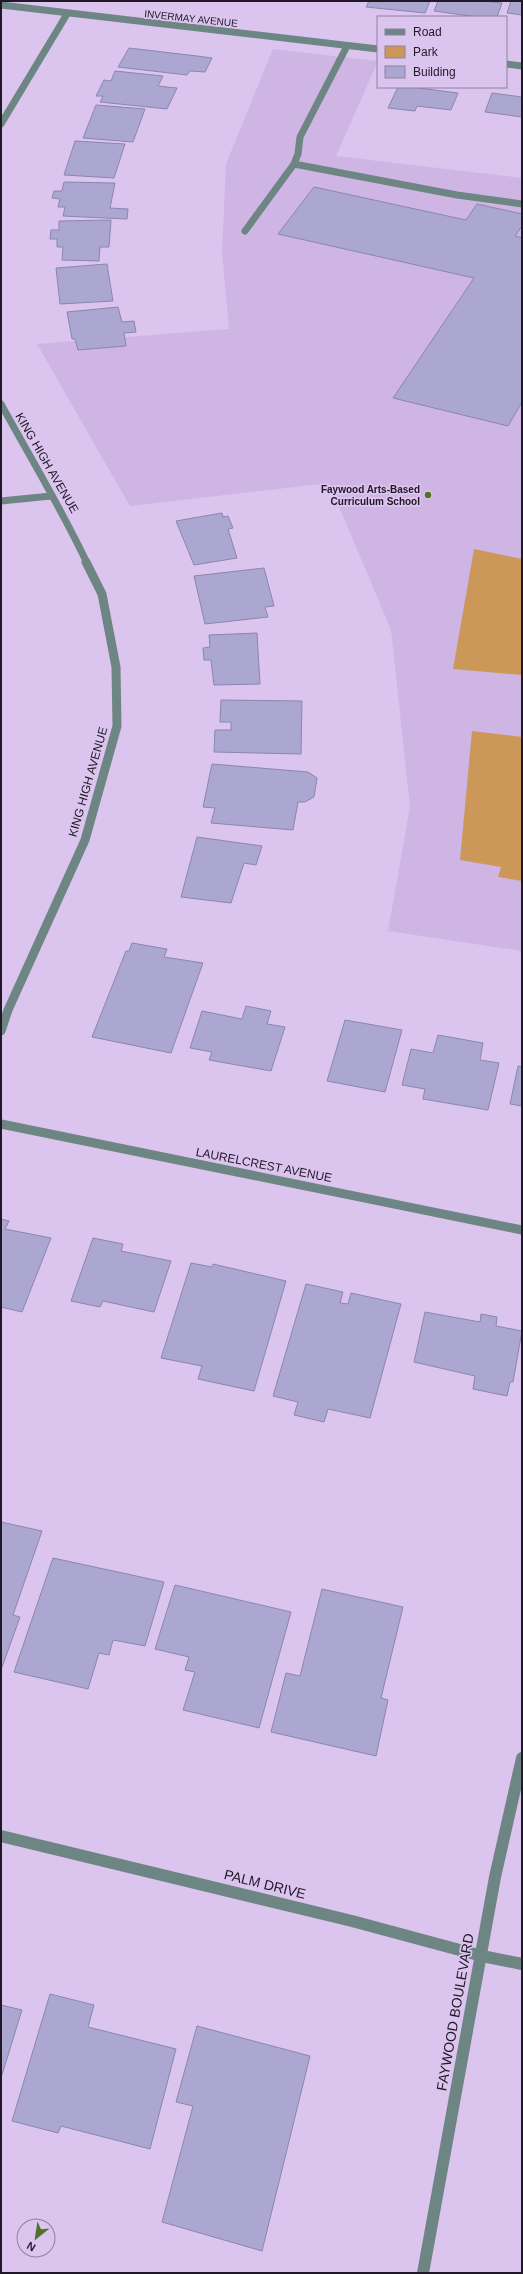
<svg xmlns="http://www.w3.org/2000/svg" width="523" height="2274" font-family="Arial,sans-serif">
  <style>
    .built { fill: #cfb5e3 }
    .green { fill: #cc985a }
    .building { fill: #aba7d1; stroke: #8a86ae }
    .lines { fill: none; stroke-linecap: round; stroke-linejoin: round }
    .lane { stroke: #6d8583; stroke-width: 7 }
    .street-far2 { stroke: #6d8583; stroke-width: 7 }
    .street-far1 { stroke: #6d8583; stroke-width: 9 }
    .street { stroke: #6d8583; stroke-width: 12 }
    .poi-dot { fill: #517228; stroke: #dbc5ee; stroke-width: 1.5 }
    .labels { text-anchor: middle; stroke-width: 3.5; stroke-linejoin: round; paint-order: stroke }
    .far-street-label { font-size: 10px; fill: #211827; stroke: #dbc5ee }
    .far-poi-label { font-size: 10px; font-weight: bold; fill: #211827; stroke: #dbc5ee; text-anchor: end }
    .street-label { font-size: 12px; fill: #211827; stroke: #dbc5ee }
    .near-street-label { font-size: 14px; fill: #211827; stroke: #dbc5ee }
  </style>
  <rect width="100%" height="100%" fill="#dbc5ee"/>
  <path class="built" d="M273,49L378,61L336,156L522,178V951L388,931L410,807L391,630L329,483L130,506L37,344L229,329L222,252L226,164Z"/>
  <path class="green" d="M474,549L522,559V675L453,669Z
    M472,731L522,737V881L498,877L501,867L460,860Z"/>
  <path class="building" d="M369,1H430L425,13L366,7Z
    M438,1H484L502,3L497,17H477L434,11Z
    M511,1H522V15L507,13Z
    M129,48L197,56L212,58L205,72L190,71L187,75L118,67Z
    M115,71L163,76L158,86L177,88L167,109L100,102L103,96H96L104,80L111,81Z
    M398,87H411L458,93L451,110L417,106L415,111L388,108Z
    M492,93L522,97V117L485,112Z
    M96,105L145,109L133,142L83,138Z
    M75,141L125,144L114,178L64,175Z
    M64,182L115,183L110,208L128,209L127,219L63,216L65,207H58L60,199L52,198L54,191H62Z
    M314,187L466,220L477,204L522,214V226L515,236L522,238V402L508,426L393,398L474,278L278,234Z
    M111,220L109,247H100L99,261L62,260L63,247H57V239H50L51,230H59V221Z
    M107,264L113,301L60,304L56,268Z
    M118,307L122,322L134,321L136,332L124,333L126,346L78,350L75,339H72L67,312Z
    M222,513L223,517L228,516L233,528L228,529L237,558L194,565L176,521Z
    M264,568L274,606L265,607L268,617L205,624L194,576Z
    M257,633L260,684L214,685L211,660H204L203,648L210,647L209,635Z
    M221,700L302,701L301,754L214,752L215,730H231V722H220Z
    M212,764L308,772L317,778L314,797L305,802H298L293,830L211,823L215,808L203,807Z
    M197,837L262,846L256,865L244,863L231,903L181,897Z
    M132,943L167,949L164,957L203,963L171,1053L92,1037L126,951H129Z
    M246,1006L271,1011L267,1024L285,1027L271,1071L209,1060L212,1052L190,1048L202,1011L242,1019Z
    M345,1020L402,1030L385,1092L327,1081Z
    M438,1035L483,1043L480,1060L499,1063L488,1110L423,1099L425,1089L402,1085L411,1049L433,1053Z
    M518,1066L522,1067V1106L510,1104Z
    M1,1219L9,1221L5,1229L51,1238L22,1312L1,1307Z
    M93,1238L123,1244L121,1251L171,1261L154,1312L103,1301L100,1307L71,1301Z
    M191,1263L212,1267L213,1264L286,1281L254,1391L198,1379L202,1366L161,1358Z
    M306,1284L343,1292L340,1303L348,1304L351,1293L401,1304L370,1418L328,1409L324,1422L294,1415L298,1402L273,1396Z
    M425,1312L480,1322L481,1314L497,1317L496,1326L522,1331L513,1382H510L507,1396L473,1389L475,1376L414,1362Z
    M1,1522L42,1531L13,1615L20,1617L1,1670Z
    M53,1558L164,1582L145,1646L113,1640L109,1655L99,1653L88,1689L14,1672Z
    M175,1585L291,1612L259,1728L183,1710L195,1672L185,1670L189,1657L155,1649Z
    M322,1589L403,1607L381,1698L388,1700L376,1756L271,1732L286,1673L300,1676Z
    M50,1994L94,2005L88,2027L176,2049L150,2149L61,2126L58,2133L12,2121Z
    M1,2005L22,2010L1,2078Z
    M197,2026L310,2056L262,2251L162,2222L193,2106L176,2102Z"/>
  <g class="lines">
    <path class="lane" d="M347,46L300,137L298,154L294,164L457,195L522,204
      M245,231L294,164"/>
    <path class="street-far2" d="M1,5L378,49
      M506,64L522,66
      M1,124L67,14
      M1,404C30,457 61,508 87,563
      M1,501L51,496"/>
    <path class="street-far1" d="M1,1031L8,1010L85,840L117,726L116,667L102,594L86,562
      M1,1124L522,1230"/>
    <path class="street" d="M1,1836L352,1921L482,1956L522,1964
      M423,2273L495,1877L522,1758"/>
  </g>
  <circle class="poi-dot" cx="428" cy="495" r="4"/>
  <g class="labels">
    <g class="far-street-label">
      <text transform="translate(191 18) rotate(6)" y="4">INVERMAY AVENUE</text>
    </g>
    <g class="far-poi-label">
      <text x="420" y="493">Faywood Arts-Based<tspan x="420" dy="12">Curriculum School</tspan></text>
    </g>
    <g class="street-label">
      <text transform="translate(47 463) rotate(60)" y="4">KING HIGH AVENUE</text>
      <text transform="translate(88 782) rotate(-74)" y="4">KING HIGH AVENUE</text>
      <text transform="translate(264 1165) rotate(11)" y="4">LAURELCREST AVENUE</text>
    </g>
    <g class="near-street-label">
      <text transform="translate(265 1884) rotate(14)" y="5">PALM DRIVE</text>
      <text transform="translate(455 2012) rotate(-80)" y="5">FAYWOOD BOULEVARD</text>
    </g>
  </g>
  <rect width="523" height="2274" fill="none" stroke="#211827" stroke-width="4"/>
  <rect x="377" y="16" width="130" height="72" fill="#dbc5ee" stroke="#91809e"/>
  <rect x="385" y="29" width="20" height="6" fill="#6d8583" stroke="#91809e"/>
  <text x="413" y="36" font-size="12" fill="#211827">Road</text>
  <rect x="385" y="46" width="20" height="12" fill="#cc985a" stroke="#91809e"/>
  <text x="413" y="56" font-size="12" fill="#211827">Park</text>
  <rect x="385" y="66" width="20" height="12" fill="#aba7d1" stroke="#91809e"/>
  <text x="413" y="76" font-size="12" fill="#211827">Building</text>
  <g transform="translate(36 2238) rotate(210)"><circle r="19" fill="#dbc5ee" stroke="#91809e"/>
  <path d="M0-3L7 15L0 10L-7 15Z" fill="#517228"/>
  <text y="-6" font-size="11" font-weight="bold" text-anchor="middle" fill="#211827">N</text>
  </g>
</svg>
